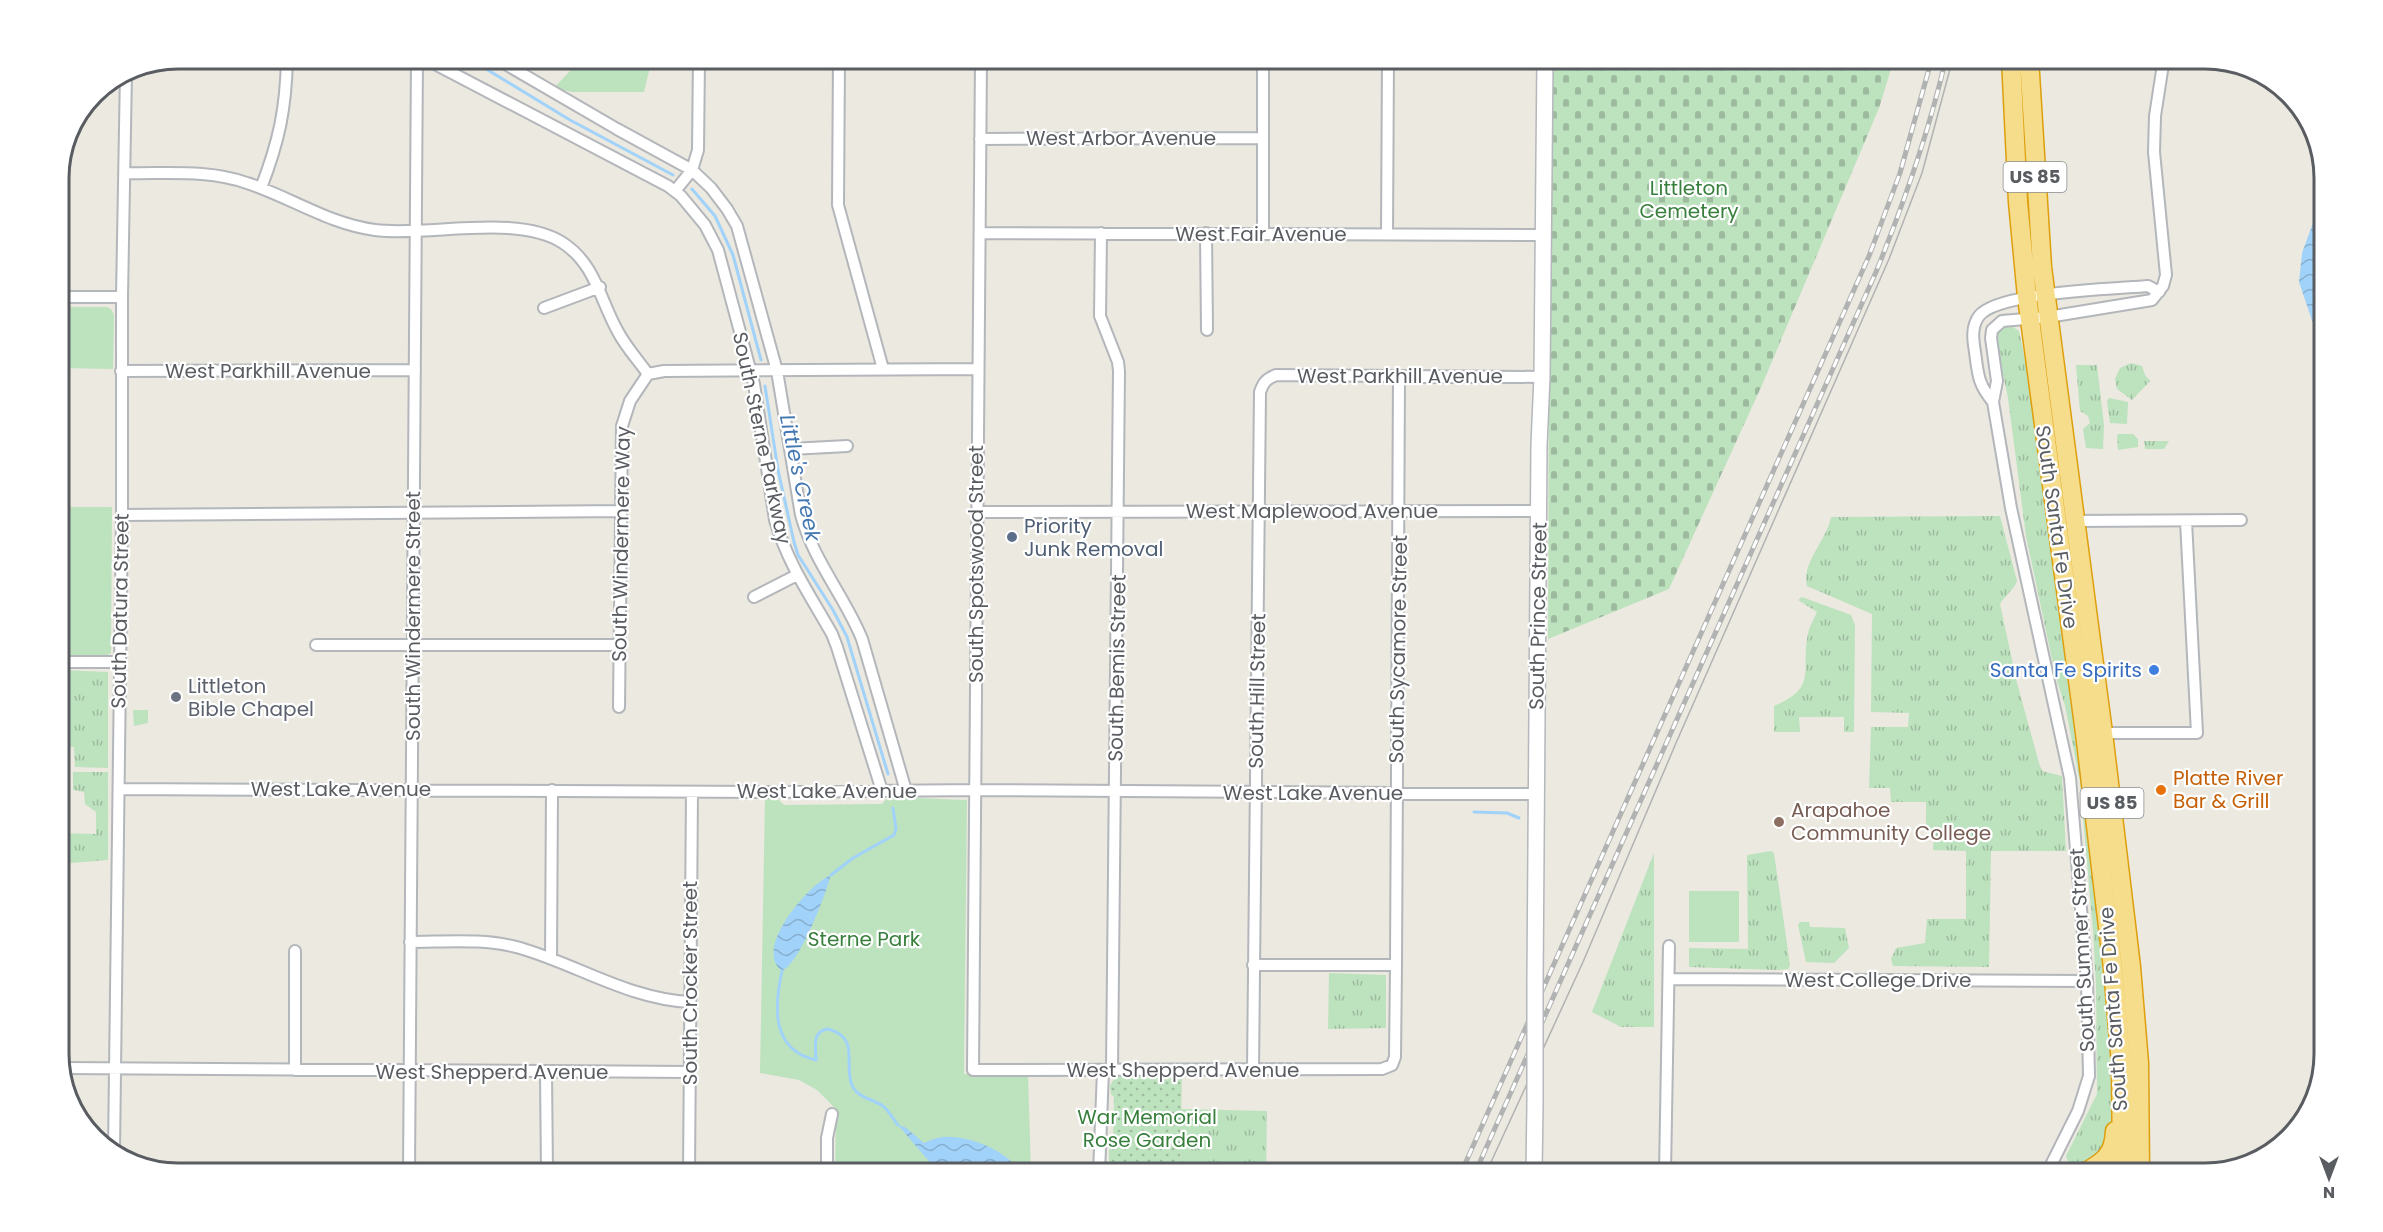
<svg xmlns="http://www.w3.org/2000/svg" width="2383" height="1232" font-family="Poppins,sans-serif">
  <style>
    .grass { fill: url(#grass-tufts) }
    .cemetery { fill: url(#cemetery-stones) }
    .park { fill: #bde2be }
    .garden { fill: url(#garden-dots) }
    .water { fill: url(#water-waves) }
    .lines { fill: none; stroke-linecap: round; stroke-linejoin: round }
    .stream { stroke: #a1d2f9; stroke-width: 3 }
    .street-casing { stroke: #b3b6ba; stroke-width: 14 }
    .secondary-casing { stroke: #b4b7bc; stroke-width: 18 }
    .highway-casing { stroke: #de9f0d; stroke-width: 21 }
    .street { stroke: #fff; stroke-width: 10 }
    .secondary { stroke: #fff; stroke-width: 15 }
    .highway { stroke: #f6dd8c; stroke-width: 18 }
    .tram { stroke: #b1b2b2; stroke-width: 1.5 }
    .rail-casing { stroke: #b1b2b2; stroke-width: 5 }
    .rail { stroke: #fff; stroke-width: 3; stroke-dasharray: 9; stroke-linecap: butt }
    .secondary-bridge-casing { stroke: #b4b7bc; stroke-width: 18; stroke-linecap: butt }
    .secondary-bridge { stroke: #fff; stroke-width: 15 }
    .service-dot { fill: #5c6f8a; stroke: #fff; stroke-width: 2 }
    .shop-dot { fill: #3f7fe0; stroke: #fff; stroke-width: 2 }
    .worship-dot { fill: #6b7280; stroke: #fff; stroke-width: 2 }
    .food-dot { fill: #e8710a; stroke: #fff; stroke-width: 2 }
    .education-dot { fill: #8d6e63; stroke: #fff; stroke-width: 2 }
    .labels { text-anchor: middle; stroke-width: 4.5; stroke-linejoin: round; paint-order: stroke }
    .shield { fill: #fff; stroke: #8b8d90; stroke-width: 1.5 }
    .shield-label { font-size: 18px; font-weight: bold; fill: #595c60 }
    .street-label { font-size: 20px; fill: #595c60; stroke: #fff }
    .park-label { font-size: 20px; fill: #387f3d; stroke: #fff }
    .service-label { font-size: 20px; fill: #4e5e75; stroke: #fff; text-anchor: start }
    .shop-label { font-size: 20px; fill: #366cbe; stroke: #fff; text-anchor: end }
    .worship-label { font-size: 20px; fill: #5b616d; stroke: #fff; text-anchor: start }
    .food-label { font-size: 20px; fill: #c56008; stroke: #fff; text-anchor: start }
    .education-label { font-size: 20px; fill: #785e54; stroke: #fff; text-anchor: start }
    .water-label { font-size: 21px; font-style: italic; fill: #4478b2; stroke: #fff }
    .rim { fill: none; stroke: #595c60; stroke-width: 3 }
  </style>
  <defs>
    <pattern id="grass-tufts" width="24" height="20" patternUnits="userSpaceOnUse" patternTransform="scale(1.5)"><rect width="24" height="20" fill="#bde2be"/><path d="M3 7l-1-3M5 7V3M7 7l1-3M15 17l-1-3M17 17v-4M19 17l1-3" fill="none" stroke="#9dba9e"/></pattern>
    <pattern id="cemetery-stones" width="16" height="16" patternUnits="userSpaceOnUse" patternTransform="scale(1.5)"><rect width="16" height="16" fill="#bde2be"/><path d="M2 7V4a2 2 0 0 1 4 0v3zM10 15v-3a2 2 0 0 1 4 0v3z" fill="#9dba9e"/></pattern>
    <pattern id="garden-dots" width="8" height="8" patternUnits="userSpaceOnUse" patternTransform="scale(1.5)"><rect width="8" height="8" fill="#bde2be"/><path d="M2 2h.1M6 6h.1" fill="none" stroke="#9dba9e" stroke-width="1.8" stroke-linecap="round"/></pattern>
    <pattern id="water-waves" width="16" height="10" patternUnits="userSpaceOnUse" patternTransform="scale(1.5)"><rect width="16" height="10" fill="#a1d2f9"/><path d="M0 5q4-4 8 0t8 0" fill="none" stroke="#86aecd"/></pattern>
  </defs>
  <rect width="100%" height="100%" fill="#ebe9e0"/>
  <path class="grass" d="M2005,327H2013L2019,331L2026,364L2046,512L2058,561L2092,824L2112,1073V1144L2092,1163L2068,1162L2066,1156L2097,1094L2096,986L2093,931L2080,782L2065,706L2056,678L2026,536L2008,398L1996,340L1998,332Z
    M2131,363L2142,366L2145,375L2150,381L2132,400L2117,389L2115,379L2120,368Z
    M2076,365H2097L2104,425L2103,449L2086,448L2083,429L2090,423L2088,416L2080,411Z
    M2109,398L2128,402L2127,424L2110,423L2107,401Z
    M2119,434H2133L2138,439V447L2118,450L2117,435Z
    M2144,441H2169L2164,449H2145Z
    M2000,516L2017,581C2014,590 2005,595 2000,604L2017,683L2039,763L2042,771L2062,776L2066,851H1991L1989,967L1893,966L1891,959L1896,948L1925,943L1927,919H1966V851L1933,850L1934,831H1926V802H1891L1890,788H1869L1871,727H1908L1909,713L1871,712L1872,614L1807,586C1801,563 1827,540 1831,517Z
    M1802,597L1851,615L1855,625L1854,732H1844V717H1799L1800,732H1774V706C1819,687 1800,670 1808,634C1809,627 1814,619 1817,612L1798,600Z
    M59,670L108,672V768L75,767L74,747H59Z
    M73,772H108V860L59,864V833L96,834V812L85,804L84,792L73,790Z
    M1771,851L1774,853L1790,965L1788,969L1777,970L1689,967V948L1748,949L1747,855Z
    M1654,853V1027H1621L1592,1012Z
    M1800,922H1809L1810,927L1845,928L1849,948L1834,963L1806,962L1798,925Z
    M1329,973L1386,975V1028L1328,1029Z
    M1181,1109L1267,1111L1266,1173H1180Z"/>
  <path class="cemetery" d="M1550,59H1894L1879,108L1762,385L1669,589L1548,639Z"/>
  <path class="park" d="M581,59H652L644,92H572L554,88Z
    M59,307H107L111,309L114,315L113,369L59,368Z
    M59,507H112L111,653L106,656L59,657Z
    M133,710H148V723L134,726Z
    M888,797L967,800L964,1074H1028L1031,1173H835L836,1109L817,1090L799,1080L760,1073L765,799H778L784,805L882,804Z
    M1689,891H1739V942H1689Z"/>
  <path class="garden" d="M1124,1075H1182L1180,1173H1109V1149L1113,1144L1114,1097L1111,1094L1110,1086L1114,1079Z"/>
  <path class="water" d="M2317,212H2324V257L2320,267L2324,290V356L2299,282L2302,253Z
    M831,875C825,896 800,963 782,971C752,949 810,883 831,875Z
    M898,1125L905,1127L924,1143C930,1140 936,1138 942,1137C967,1134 1010,1151 1020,1173H939Z"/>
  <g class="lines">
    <path class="stream" d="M468,58L570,120L673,175
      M692,189L715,216L733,255L761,360
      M765,386L778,470L794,542L798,555L833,610L847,637L888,774
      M1474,812L1507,813L1519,818
      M831,875L853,858L894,835L896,829L893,808
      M782,971C774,1007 771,1050 816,1060C816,1048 811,1031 828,1029C861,1038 843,1064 852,1085C857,1098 873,1099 883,1106C889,1111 893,1119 898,1125"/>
    <defs>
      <path id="street" d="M420,58L435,64L668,186L681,196L705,225L718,250L754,384L775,520C788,564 810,595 832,634L837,647L882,791
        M495,58L617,129L692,170L711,188L727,209L737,226L777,371L801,515C814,562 844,595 862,639L906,791
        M839,58L838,205L883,369
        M981,58L973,1070L1382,1069L1392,1065L1395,1057L1396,965L1399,377
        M980,139L1263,138
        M125,173C166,174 209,169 247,183C290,197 329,224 375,230C428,237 517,213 563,243C595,264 600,299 617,330C625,346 638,360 648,374
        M261,188C279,141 286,109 287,58
        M675,191L692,170L698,150L699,58
        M980,233L1543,235
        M1101,233L1100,316L1118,362L1119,371L1112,1070
        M1206,233L1207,330
        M1263,234V58
        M1387,234L1388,58
        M59,297H122
        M544,308L600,287
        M121,371L415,370
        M648,374L664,371L977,369
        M1993,402C1978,384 1978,375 1975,352C1973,340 1971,327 1979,316C1997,292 2115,289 2148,286L2159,292
        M791,449L847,446
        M977,512L1540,511
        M122,515L620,511
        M2072,521L2241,520
        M754,597L797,575
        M316,645H619
        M59,662H119
        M619,707L622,426L630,401L648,374
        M2098,733H2197L2186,521
        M119,789L772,792L975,790L1536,794
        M410,942C445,942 485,938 520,948C578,965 629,999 690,1002
        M295,951V1070
        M551,959L552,790
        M1253,965H1396
        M1669,979L2087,981
        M61,1068L690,1072
        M1253,1070L1260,392C1263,383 1266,379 1276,375L1542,377
        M546,1073L547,1173
        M114,1151L122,515V297L126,72
        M409,1173L417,58
        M689,1173L692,792
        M827,1173V1138L832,1114
        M1099,1173L1103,1070
        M1665,1173L1669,946
        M2047,1173L2078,1111L2089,1076L2087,981L2070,778L2011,508L1993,402L1997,381L1991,338L1992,330L2002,321L2048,317L2152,300L2163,286L2166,275L2154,152L2155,116L2164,58"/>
      <path id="secondary" d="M1535,982L1539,445L1542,377L1545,58
        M1534,1173L1535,1103"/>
      <path id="highway" d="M2011,58L2018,202L2027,297L2085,733L2113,969L2121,1064L2122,1173
        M2029,58L2042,267L2103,733L2131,967L2139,1063L2140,1173
        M2084,1173C2104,1162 2114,1155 2115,1131"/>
    </defs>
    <use href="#street" class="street-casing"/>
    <use href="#secondary" class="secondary-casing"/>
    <use href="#highway" class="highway-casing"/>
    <use href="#street" class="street"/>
    <use href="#secondary" class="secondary"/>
    <use href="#highway" class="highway"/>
    <path class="tram" d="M1486,1173L1583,962L1676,743L1889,259L1922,173L1953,58"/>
    <defs>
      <path id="rail" d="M1461,1173L1869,256L1900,173L1932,58
        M1475,1173L1876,272C1904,203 1929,132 1946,58"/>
    </defs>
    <use href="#rail" class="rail-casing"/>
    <use href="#rail" class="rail"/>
    <defs>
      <path id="secondary-bridge" d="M1535,1103V982"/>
    </defs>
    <use href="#secondary-bridge" class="secondary-bridge-casing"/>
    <use href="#secondary-bridge" class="secondary-bridge"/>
  </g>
  <circle class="service-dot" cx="1012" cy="537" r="6"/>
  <circle class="shop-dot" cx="2154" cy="670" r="6"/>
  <circle class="worship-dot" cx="176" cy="697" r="6"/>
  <circle class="food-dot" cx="2161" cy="790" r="6"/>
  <circle class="education-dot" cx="1779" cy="822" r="6"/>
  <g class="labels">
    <g class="shield">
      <rect x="2003.5" y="162" width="63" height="30" rx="4.5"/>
      <rect x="2080.5" y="788" width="63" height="30" rx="4.5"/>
    </g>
    <g class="shield-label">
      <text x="2035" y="183">US 85</text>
      <text x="2112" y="809">US 85</text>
    </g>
    <g class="street-label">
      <text x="1121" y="145">West Arbor Avenue</text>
      <text x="1261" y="241">West Fair Avenue</text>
      <text x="268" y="378">West Parkhill Avenue</text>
      <text x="1400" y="383">West Parkhill Avenue</text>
      <text transform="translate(762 438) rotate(78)" y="7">South Sterne Parkway</text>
      <text x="1312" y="518">West Maplewood Avenue</text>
      <text transform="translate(2057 527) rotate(82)" y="7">South Santa Fe Drive</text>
      <text transform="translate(621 544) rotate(-89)" y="7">South Windermere Way</text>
      <text transform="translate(976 564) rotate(-90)" y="7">South Spotswood Street</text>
      <text transform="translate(120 611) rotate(-89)" y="7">South Datura Street</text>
      <text transform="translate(413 616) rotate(-90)" y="7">South Windermere Street</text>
      <text transform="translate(1538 616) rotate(-89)" y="7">South Prince Street</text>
      <text transform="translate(1398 649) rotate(-89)" y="7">South Sycamore Street</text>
      <text transform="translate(1117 668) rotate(-89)" y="7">South Bemis Street</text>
      <text transform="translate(1257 691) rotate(-89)" y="7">South Hill Street</text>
      <text x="341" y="796">West Lake Avenue</text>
      <text x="827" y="798">West Lake Avenue</text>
      <text x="1313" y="800">West Lake Avenue</text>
      <text transform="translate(2082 950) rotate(-93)" y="7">South Sumner Street</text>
      <text x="1878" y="987">West College Drive</text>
      <text transform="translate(690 983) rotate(-90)" y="7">South Crocker Street</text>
      <text transform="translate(2113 1009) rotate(-94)" y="7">South Santa Fe Drive</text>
      <text x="1183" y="1077">West Shepperd Avenue</text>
      <text x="492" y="1079">West Shepperd Avenue</text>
    </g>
    <g class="park-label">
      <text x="1689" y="195">Littleton<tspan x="1689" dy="23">Cemetery</tspan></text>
      <text x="864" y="946">Sterne Park</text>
      <text x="1147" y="1124">War Memorial<tspan x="1147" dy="23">Rose Garden</tspan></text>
    </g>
    <g class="service-label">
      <text x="1024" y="533">Priority<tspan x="1024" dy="23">Junk Removal</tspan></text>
    </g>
    <g class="shop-label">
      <text x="2142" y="677">Santa Fe Spirits</text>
    </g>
    <g class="worship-label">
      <text x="188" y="693">Littleton<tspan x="188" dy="23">Bible Chapel</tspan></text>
    </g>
    <g class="food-label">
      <text x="2173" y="785">Platte River<tspan x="2173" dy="23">Bar &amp; Grill</tspan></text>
    </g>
    <g class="education-label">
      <text x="1791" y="817">Arapahoe<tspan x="1791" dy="23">Community College</tspan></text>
    </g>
    <g class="water-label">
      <text transform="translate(800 478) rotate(78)" y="7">Little's Creek</text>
    </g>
  </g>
  <path d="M0 0H2383V1232H0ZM178 69H2205A109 109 0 0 1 2314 178V1054A109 109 0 0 1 2205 1163H178A109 109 0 0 1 69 1054V178A109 109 0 0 1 178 69Z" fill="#fff" fill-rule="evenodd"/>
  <path class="rim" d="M178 69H2205A109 109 0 0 1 2314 178V1054A109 109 0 0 1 2205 1163H178A109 109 0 0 1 69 1054V178A109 109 0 0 1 178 69Z"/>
  <g transform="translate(2329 1178) rotate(180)" stroke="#ffffff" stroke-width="4.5" paint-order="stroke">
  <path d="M0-4.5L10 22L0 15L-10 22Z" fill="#595c60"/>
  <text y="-9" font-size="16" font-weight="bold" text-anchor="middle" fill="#595c60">N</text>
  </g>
</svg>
